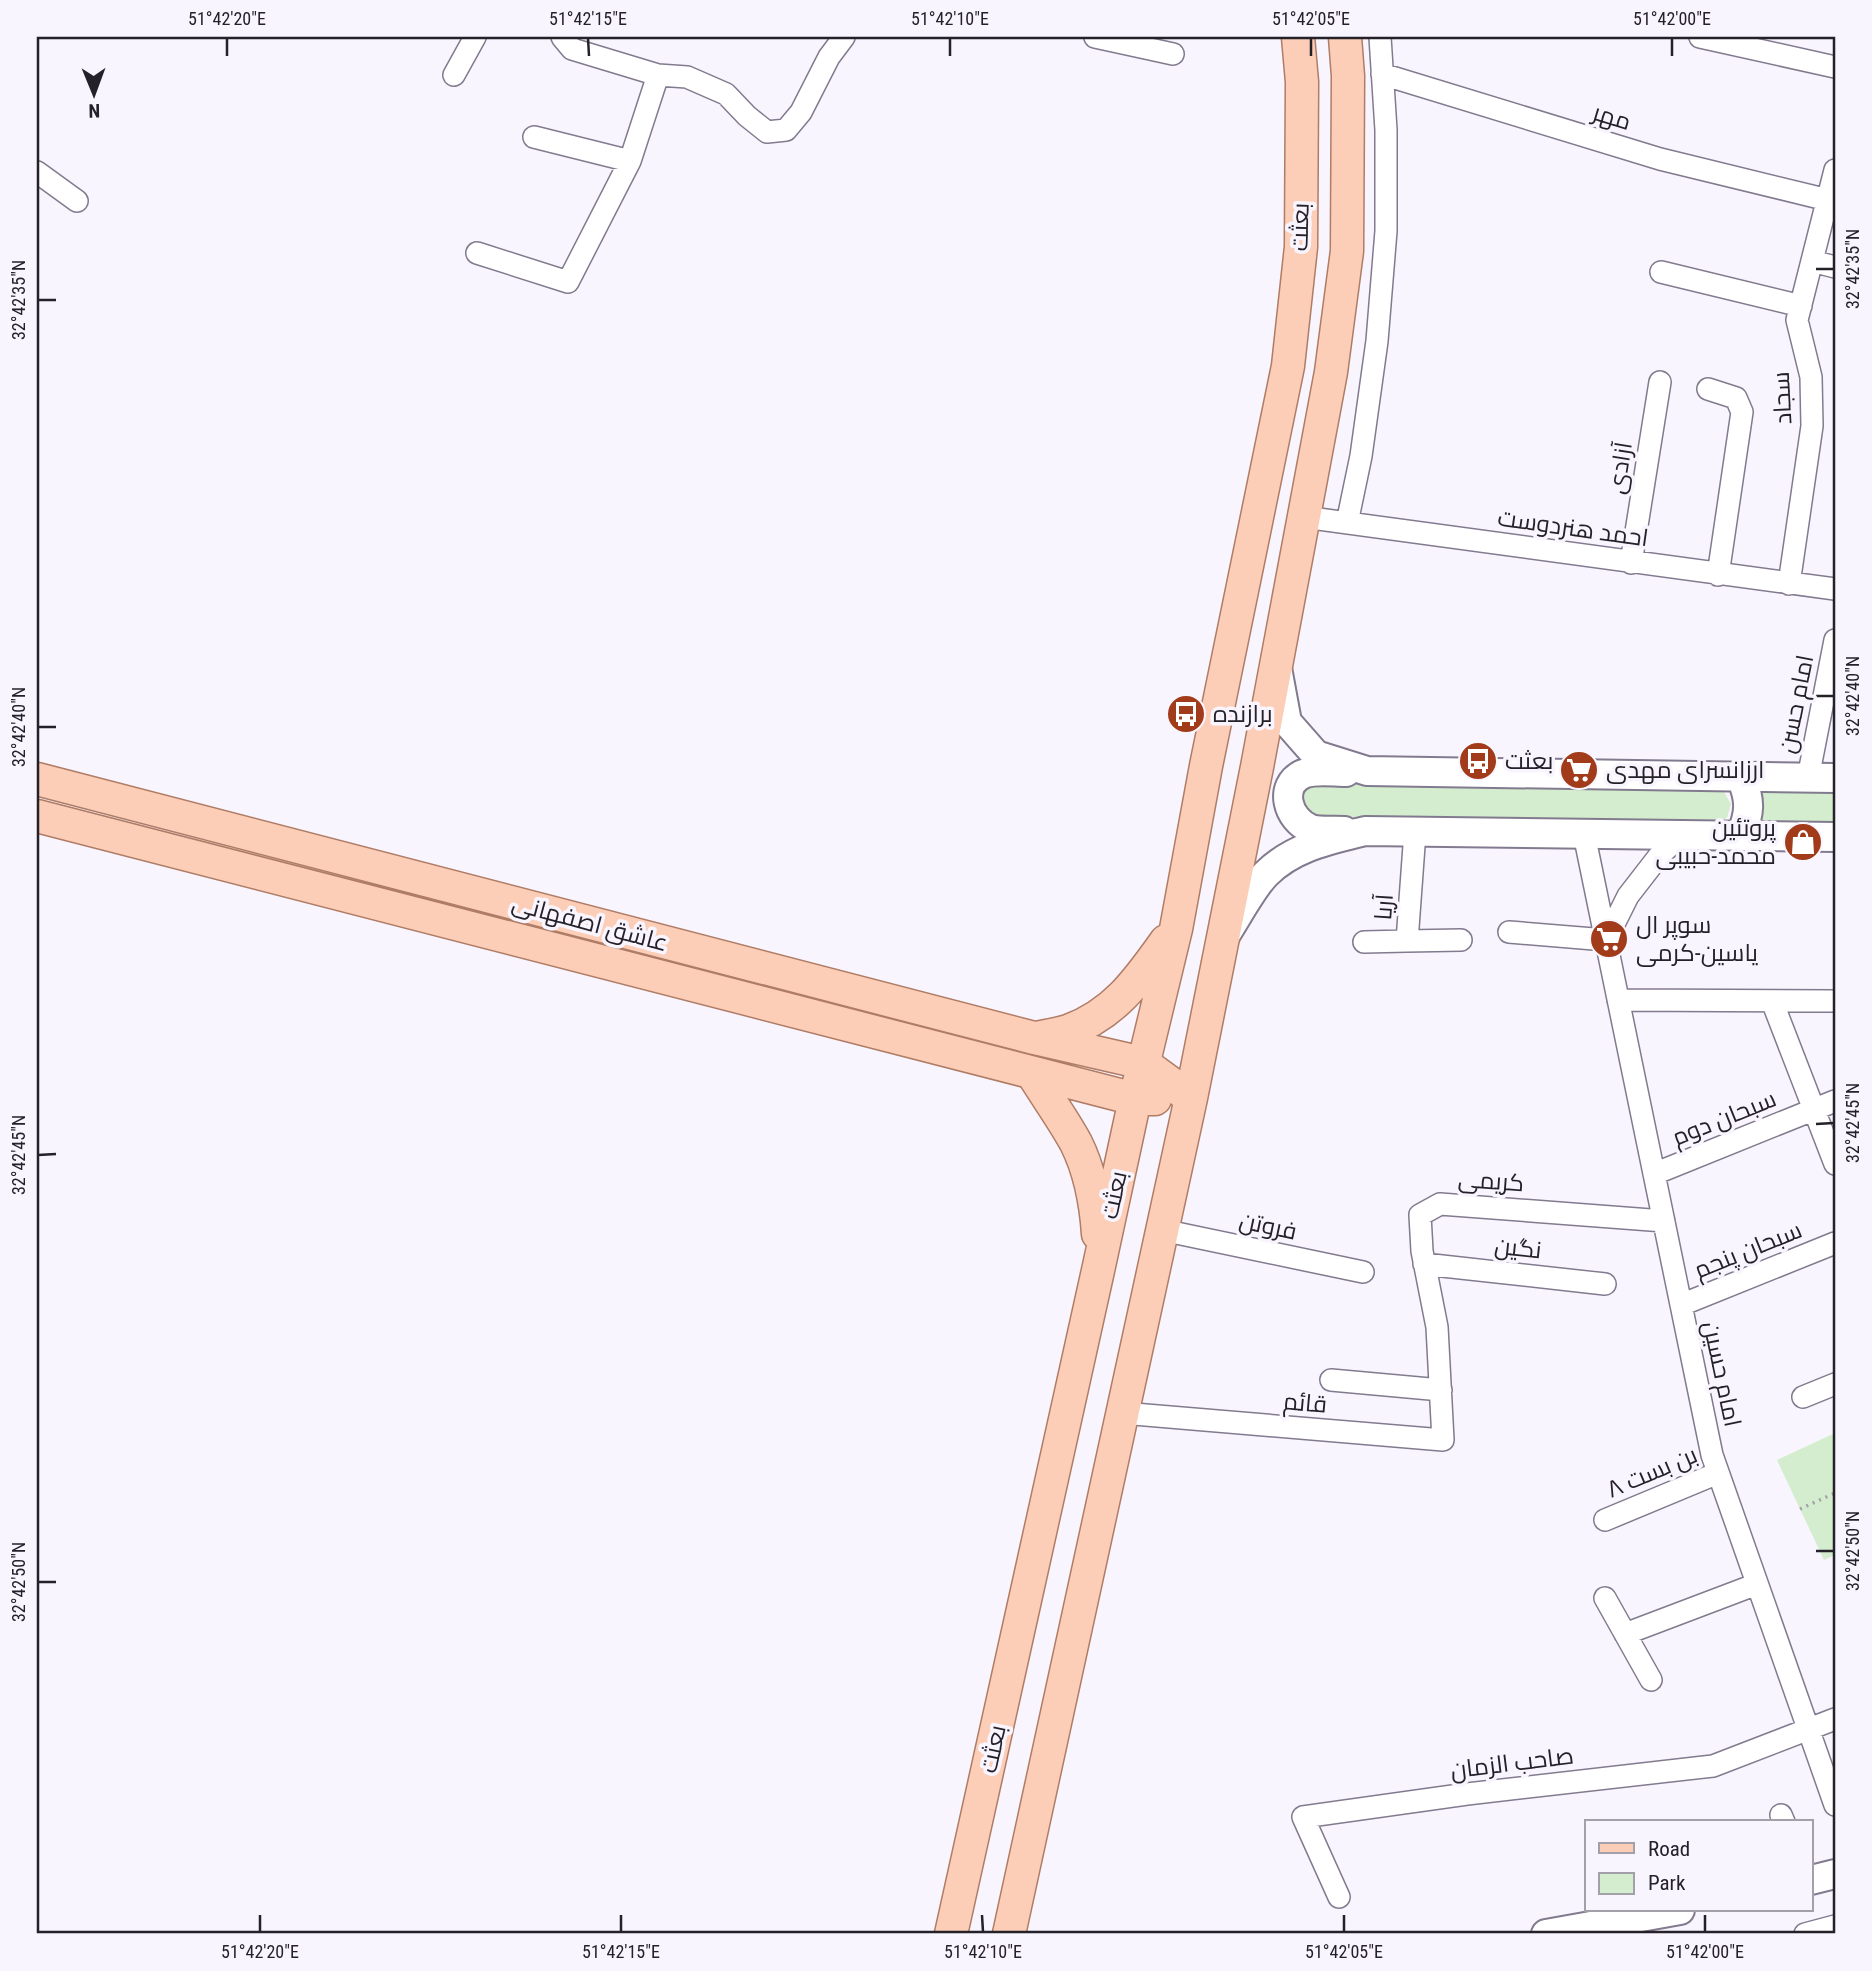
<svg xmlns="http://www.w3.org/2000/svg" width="1872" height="1971" font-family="'Roboto Condensed',Cairo,sans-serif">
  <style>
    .green { fill: #d3edce }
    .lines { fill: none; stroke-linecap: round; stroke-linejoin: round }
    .street-casing { stroke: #827a8e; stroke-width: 24 }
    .secondary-casing { stroke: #827a8e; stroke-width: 32 }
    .primary-casing { stroke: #af7c66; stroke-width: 35 }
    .path { stroke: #a4a0a9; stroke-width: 3.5; stroke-dasharray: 2 5; stroke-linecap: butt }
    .street { stroke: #fff; stroke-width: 21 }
    .secondary { stroke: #fff; stroke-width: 28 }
    .primary { stroke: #fcceb7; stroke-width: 32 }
    .ticks { fill: none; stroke: #252129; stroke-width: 2.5 }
    .labels { text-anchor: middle; stroke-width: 7; stroke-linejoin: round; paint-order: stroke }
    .street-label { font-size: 24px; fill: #252129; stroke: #f9f5fe }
    .poi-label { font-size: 24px; fill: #252129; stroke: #f9f5fe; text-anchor: start }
    .neatline { fill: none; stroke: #252129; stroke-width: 2.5 }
    .ticks-label { font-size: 18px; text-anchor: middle; fill: #252129 }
  </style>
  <rect width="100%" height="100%" fill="#f9f5fe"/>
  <path class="green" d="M1317,781L1707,788L1724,792L1731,804L1727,818L1715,823L1313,821L1304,805L1303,789Z
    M1756,787L1835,789V827L1760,822L1752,806Z
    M1835,1433V1555L1824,1560L1777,1460Z"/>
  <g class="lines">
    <defs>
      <path id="street" d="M562,37L572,49L658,75L687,77L726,94L747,116L767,132L786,130L801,112L829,57L844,37
        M1095,37L1173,54
        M1700,37L1835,67
        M1382,74L1660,159L1828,200
        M454,75L475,37
        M534,137L630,161L658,75
        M37,172L77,201
        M477,253L568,282L630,161
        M1812,261L1835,267
        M1661,272L1801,306
        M1708,389L1736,398L1742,412L1718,575
        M1304,517L1835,589
        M1347,523L1361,456L1377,341L1386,231V130L1380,37
        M1631,563L1660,382
        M1789,584L1812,426L1811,377L1797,320L1835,170
        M1808,778L1835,640
        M1584,834L1712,1455L1835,1805
        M1509,932L1606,940
        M1606,940L1628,896L1659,856L1681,835
        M1407,941L1461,940
        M1364,942L1407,941L1415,832
        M1618,1000L1835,1001
        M1772,1001L1835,1164
        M1654,1174L1835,1101
        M1162,1230L1363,1272
        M1424,1264L1605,1284
        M1681,1305L1835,1243
        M1331,1380L1441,1390
        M1803,1397L1835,1384
        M1122,1413L1443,1440L1437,1327L1422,1251L1420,1215L1440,1204L1664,1221
        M1605,1520L1718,1473
        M1605,1598L1651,1680
        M1625,1634L1757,1584
        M1781,1815L1784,1822
        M1339,1897L1303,1817L1467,1794L1713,1766L1835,1719
        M1805,1934L1835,1926"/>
      <path id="secondary" d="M1277,668L1287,722L1316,755L1367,771L1835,778
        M1344,831C1334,830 1320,832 1311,829C1287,820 1278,785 1303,774C1315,769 1333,772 1346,772
        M1741,836C1750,812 1751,801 1741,777
        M1226,934C1237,917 1253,887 1266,874C1293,847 1329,840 1365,831L1835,837
        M1811,1880L1835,1874
        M1546,1934L1680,1910"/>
      <path id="primary" d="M37,779L1034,1038L1143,1063L1191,1098
        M37,816L1135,1099H1155
        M1036,1038C1046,1036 1058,1034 1068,1031C1115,1014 1139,979 1166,941
        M1032,1073C1046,1096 1063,1119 1076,1143C1090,1171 1096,1204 1098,1234
        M951,1934L1099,1266L1135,1099L1176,929L1206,766L1288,366L1301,247L1302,82L1298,37
        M1009,1934L1191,1098L1257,767L1331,372L1347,251L1348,76L1345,37"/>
    </defs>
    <use href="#street" class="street-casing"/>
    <use href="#secondary" class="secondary-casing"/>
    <use href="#primary" class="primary-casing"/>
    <path class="path" d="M1800,1509L1835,1493"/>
    <use href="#street" class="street"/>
    <use href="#secondary" class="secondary"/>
    <use href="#primary" class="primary"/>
  </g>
  <path class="ticks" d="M227,38V56M588,38L589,56M950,38V56M1311,38V56M1672,38V56M1816,269H1834M38,300H56M1816,696H1834M38,727H56M1816,1124L1834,1123M38,1155L56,1154M1816,1551H1834M38,1582H56M260,1915V1932M621,1915V1932M982,1915L983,1932M1344,1915V1932M1705,1915V1932"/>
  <defs>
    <symbol id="bus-disc" viewBox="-11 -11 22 22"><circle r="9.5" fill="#a23b19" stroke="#f9f5fe"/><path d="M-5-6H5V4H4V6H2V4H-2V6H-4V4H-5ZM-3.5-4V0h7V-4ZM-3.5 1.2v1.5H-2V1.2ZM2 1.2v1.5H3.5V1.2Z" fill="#fff"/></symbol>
    <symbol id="supermarket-disc" viewBox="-11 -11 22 22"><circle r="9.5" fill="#a23b19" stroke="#f9f5fe"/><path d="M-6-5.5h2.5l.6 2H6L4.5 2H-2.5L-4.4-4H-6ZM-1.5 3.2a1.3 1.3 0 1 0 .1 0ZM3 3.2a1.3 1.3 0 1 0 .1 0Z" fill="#fff"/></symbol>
    <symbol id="shop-disc" viewBox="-11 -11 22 22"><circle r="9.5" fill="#a23b19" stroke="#f9f5fe"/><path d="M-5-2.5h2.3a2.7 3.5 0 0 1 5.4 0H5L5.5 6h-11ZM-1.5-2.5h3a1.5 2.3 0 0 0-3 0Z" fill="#fff"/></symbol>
  </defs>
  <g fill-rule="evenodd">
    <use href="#bus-disc" x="1164" y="692" width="44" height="44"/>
    <use href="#bus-disc" x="1456" y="739" width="44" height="44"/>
    <use href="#supermarket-disc" x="1557" y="748" width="44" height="44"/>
    <use href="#shop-disc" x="1781" y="820" width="44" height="44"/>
    <use href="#supermarket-disc" x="1587" y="917" width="44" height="44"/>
  </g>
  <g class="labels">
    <g class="street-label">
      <text transform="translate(1612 117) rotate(17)" y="8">مهر</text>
      <text transform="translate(1300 227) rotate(-88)" y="8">بعثت</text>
      <text transform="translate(1782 398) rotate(-93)" y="8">سجاد</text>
      <text transform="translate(1620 468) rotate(-81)" y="8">آزادی</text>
      <text transform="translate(1573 528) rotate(8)" y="8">احمد هنردوست</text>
      <text transform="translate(1796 704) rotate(-79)" y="8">امام حسن</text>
      <text transform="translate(1384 907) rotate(-86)" y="8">آریا</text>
      <text transform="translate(590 923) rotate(15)" y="8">عاشق اصفهانی</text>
      <text transform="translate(1724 1118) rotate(-22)" y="8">سبحان دوم</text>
      <text transform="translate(1491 1181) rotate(4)" y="8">کریمی</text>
      <text transform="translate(1114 1195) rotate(-78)" y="8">بعثت</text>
      <text transform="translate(1268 1226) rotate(12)" y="8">فروتن</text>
      <text transform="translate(1518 1248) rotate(6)" y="8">نگین</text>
      <text transform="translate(1748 1250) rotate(-22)" y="8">سبحان پنجم</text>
      <text transform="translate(1722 1374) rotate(78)" y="8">امام حسین</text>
      <text transform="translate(1305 1403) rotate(5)" y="8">قائم</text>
      <text transform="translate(1652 1472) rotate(-23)" y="8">بن بست ۸</text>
      <text transform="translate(993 1749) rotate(-78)" y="8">بعثت</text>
      <text transform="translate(1512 1763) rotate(-7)" y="8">صاحب الزمان</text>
    </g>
    <g class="poi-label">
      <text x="1213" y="722">برازنده</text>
      <text x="1505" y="769">بعثت</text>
      <text x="1606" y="778">ارزانسرای مهدی</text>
      <text x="1776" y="836" text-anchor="end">پروتئین<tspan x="1776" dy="28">محمد-حبیبی</tspan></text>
      <text x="1636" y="933">سوپر ال<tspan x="1636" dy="28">یاسین-کرمی</tspan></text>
    </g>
  </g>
  <rect width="1872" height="1971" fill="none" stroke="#f9f5fe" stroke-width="77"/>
  <rect x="1585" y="1820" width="228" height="91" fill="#f9f5fe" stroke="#a4a0a9" stroke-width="2"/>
  <rect x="1599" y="1843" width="35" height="10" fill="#fcceb7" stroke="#a4a0a9" stroke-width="2"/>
  <text x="1648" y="1856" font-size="21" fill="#252129">Road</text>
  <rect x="1599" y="1873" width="35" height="21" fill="#d3edce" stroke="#a4a0a9" stroke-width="2"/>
  <text x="1648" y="1890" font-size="21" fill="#252129">Park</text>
  <g transform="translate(94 94) rotate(179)" stroke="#f9f5fe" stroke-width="5" paint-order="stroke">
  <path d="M0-5L12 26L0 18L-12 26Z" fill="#252129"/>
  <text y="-10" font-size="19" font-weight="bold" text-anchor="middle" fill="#252129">N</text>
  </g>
  <rect x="38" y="38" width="1796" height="1894" class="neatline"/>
  <g class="ticks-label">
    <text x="227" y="25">51°42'20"E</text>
    <text x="588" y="25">51°42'15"E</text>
    <text x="950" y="25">51°42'10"E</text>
    <text x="1311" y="25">51°42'05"E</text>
    <text x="1672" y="25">51°42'00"E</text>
    <text transform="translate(1853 269) rotate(-90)" y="6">32°42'35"N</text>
    <text transform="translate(19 300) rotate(-90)" y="6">32°42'35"N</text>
    <text transform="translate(1853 696) rotate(-90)" y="6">32°42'40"N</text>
    <text transform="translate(19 727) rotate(-90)" y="6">32°42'40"N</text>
    <text transform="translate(1853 1123) rotate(-90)" y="6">32°42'45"N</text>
    <text transform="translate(19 1155) rotate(-90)" y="6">32°42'45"N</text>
    <text transform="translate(1853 1551) rotate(-90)" y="6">32°42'50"N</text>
    <text transform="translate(19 1582) rotate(-90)" y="6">32°42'50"N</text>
    <text x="260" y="1958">51°42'20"E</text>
    <text x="621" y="1958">51°42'15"E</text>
    <text x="983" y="1958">51°42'10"E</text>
    <text x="1344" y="1958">51°42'05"E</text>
    <text x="1705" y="1958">51°42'00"E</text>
  </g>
</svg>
